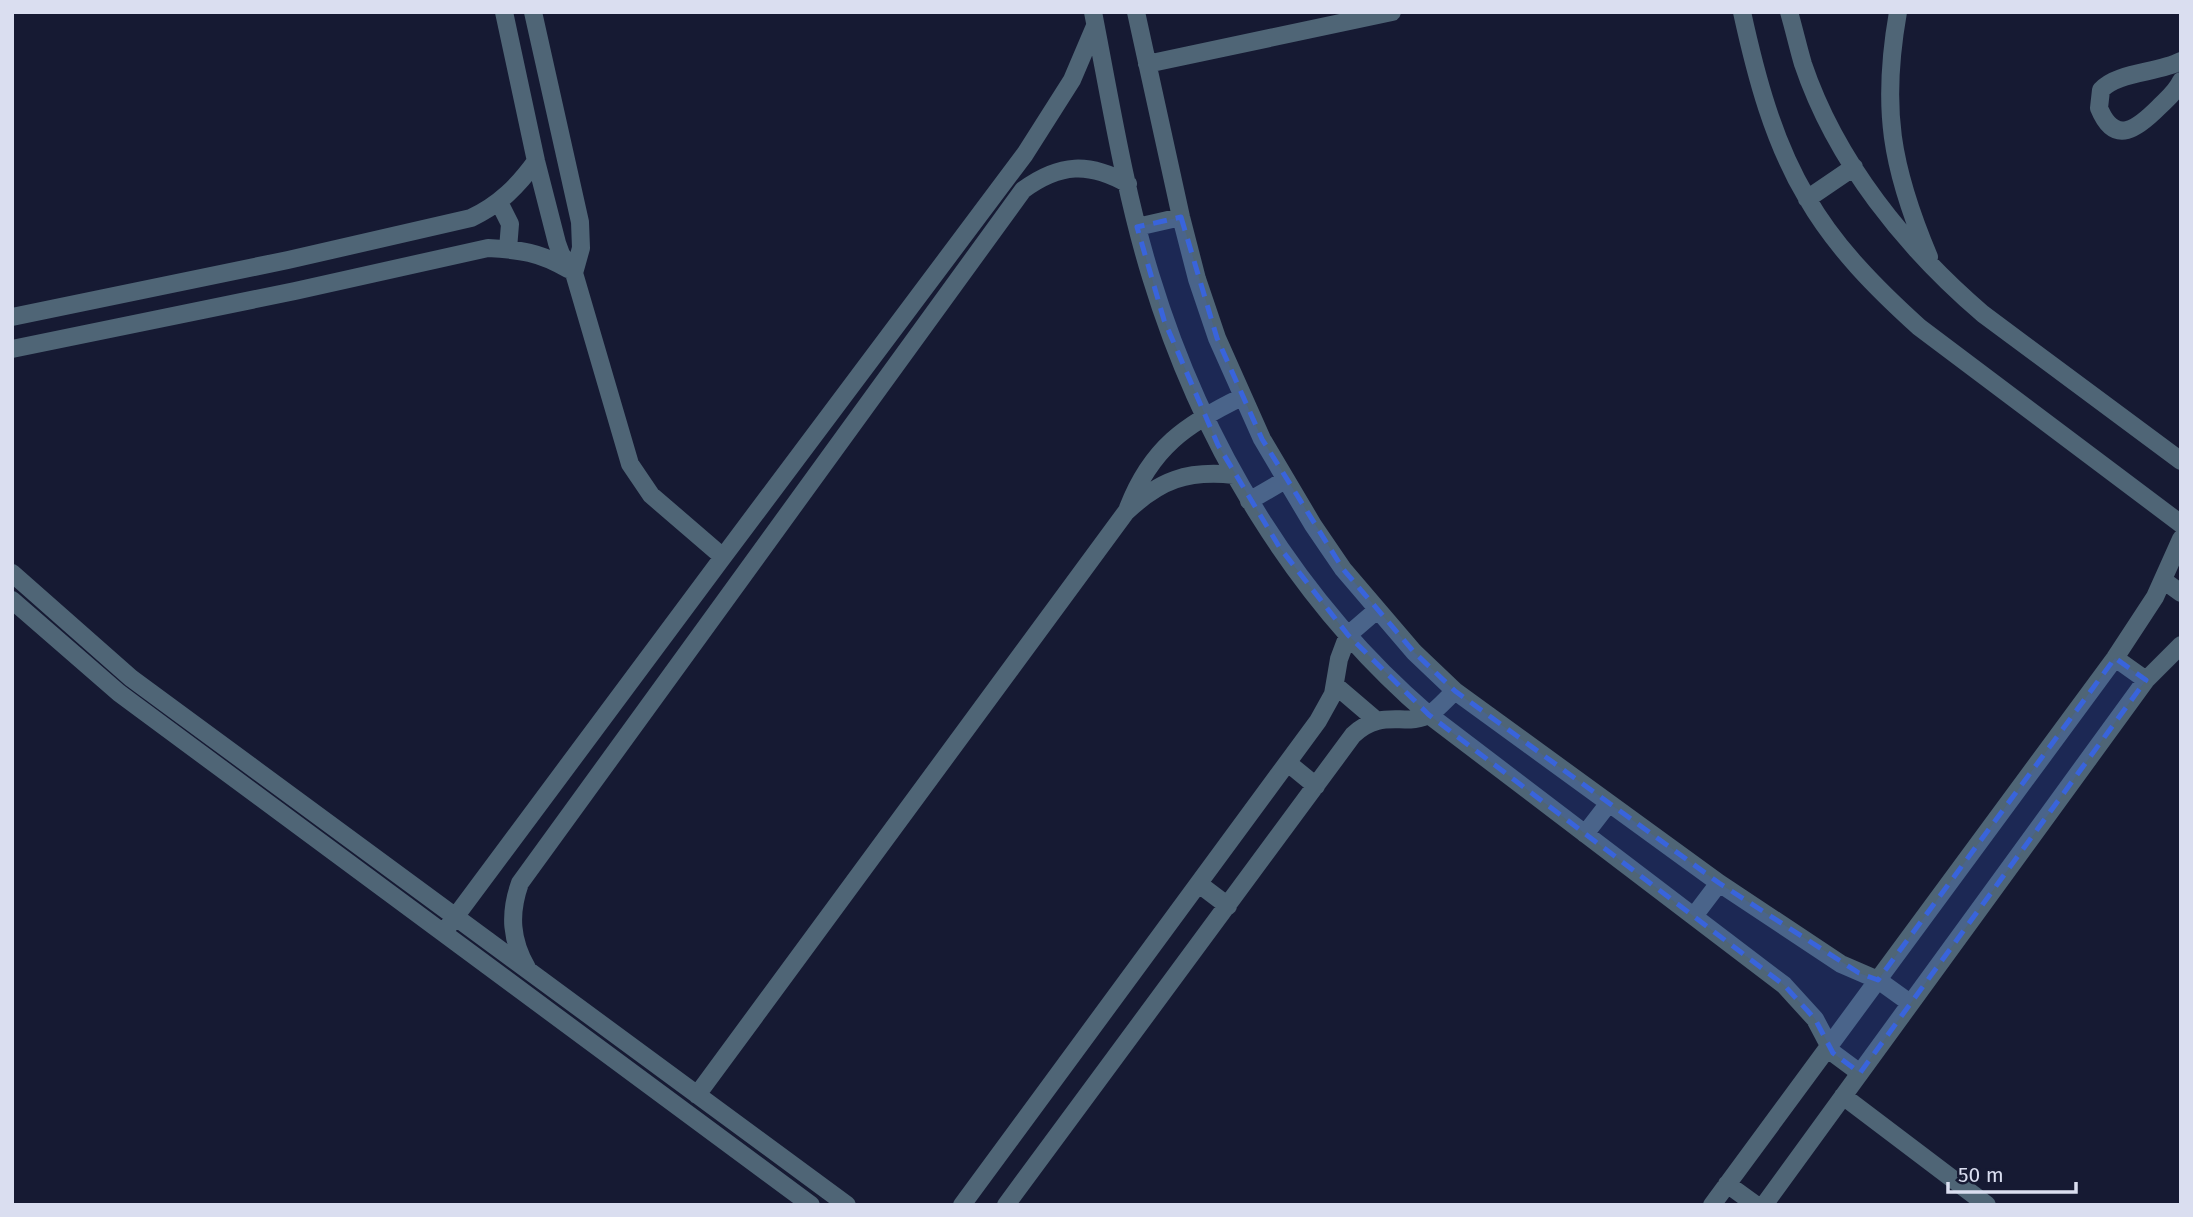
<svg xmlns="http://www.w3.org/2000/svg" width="2193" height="1217" font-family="'Fira Sans',sans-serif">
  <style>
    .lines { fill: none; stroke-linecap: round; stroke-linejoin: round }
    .minor { stroke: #4f6576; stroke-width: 18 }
    .marked { fill: #3964dc; fill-opacity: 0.2; stroke: #3964dc; stroke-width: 5; stroke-dasharray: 14 9; stroke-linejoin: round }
  </style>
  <rect width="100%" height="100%" fill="#161a33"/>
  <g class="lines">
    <path class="minor" d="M504,12L536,161L557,243L561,254L574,273L630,464L651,495L723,557
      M533,12L580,222L581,248L574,273
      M1093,12C1110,99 1125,193 1151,277C1202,444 1295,600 1429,715L1784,985L1815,1019L1833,1053L1860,1073
      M1136,12L1181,217L1197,279L1217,338L1262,439L1313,525L1343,569L1414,652L1455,691L1719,883L1841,964L1878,980L1910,1003
      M1742,12C1756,76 1773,141 1807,198C1835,247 1877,289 1919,327L2181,524
      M1789,12C1794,29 1798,47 1803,64C1836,162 1906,248 1983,314L2181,461
      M1898,12C1881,108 1891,167 1929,257
      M2181,61C2158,73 2117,72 2101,90L2099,108C2115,147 2138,128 2159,107C2167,99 2176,92 2181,81
      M1147,64L1392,12
      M1807,199L1854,167
      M499,202L510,224L508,249
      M1137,227L1181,217
      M12,317L288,260L471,218C499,205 518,186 536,161
      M12,349L295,291L488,248C521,250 539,252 568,269
      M1249,501L1285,480
      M1128,508C1151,448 1186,424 1242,397
      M12,573L131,678L847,1205
      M2163,580L2181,593
      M12,600L119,693L811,1205
      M2115,658L2146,680
      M1335,685L1376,720
      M1288,763L1316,786
      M1585,834L1609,803
      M1199,884L1228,906
      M1694,916L1719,883
      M444,932L723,557L1025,154L1072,80L1095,26
      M527,968C511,940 509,914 520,883L1023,190C1060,163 1089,162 1128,184
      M697,1095L1126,512C1160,480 1187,470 1234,475
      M1843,1096L1987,1205
      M1727,1184L1756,1205
      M962,1205L1318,721L1333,694L1339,659L1348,635L1377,610
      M1006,1205L1353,735C1382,707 1406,728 1430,714C1439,708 1447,698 1455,691
      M1712,1205L2115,658L2155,597L2181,539
      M1764,1205L2146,680L2181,645"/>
  </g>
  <path class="marked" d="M1181,217L1217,338L1262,439L1343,569L1414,652L1455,691L1719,883L1859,973L1878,980L2115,658L2146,680L1860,1073L1833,1053L1815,1019L1784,985L1429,715L1348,635L1280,548L1218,445L1164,320L1137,227Z"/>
  <rect width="2193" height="1217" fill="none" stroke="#dadef0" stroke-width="28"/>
  <path d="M1948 1182v10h128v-10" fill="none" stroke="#dadef0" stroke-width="3.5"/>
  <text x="1958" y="1182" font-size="21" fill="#dadef0" stroke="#161a33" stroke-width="5" paint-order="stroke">50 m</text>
</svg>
